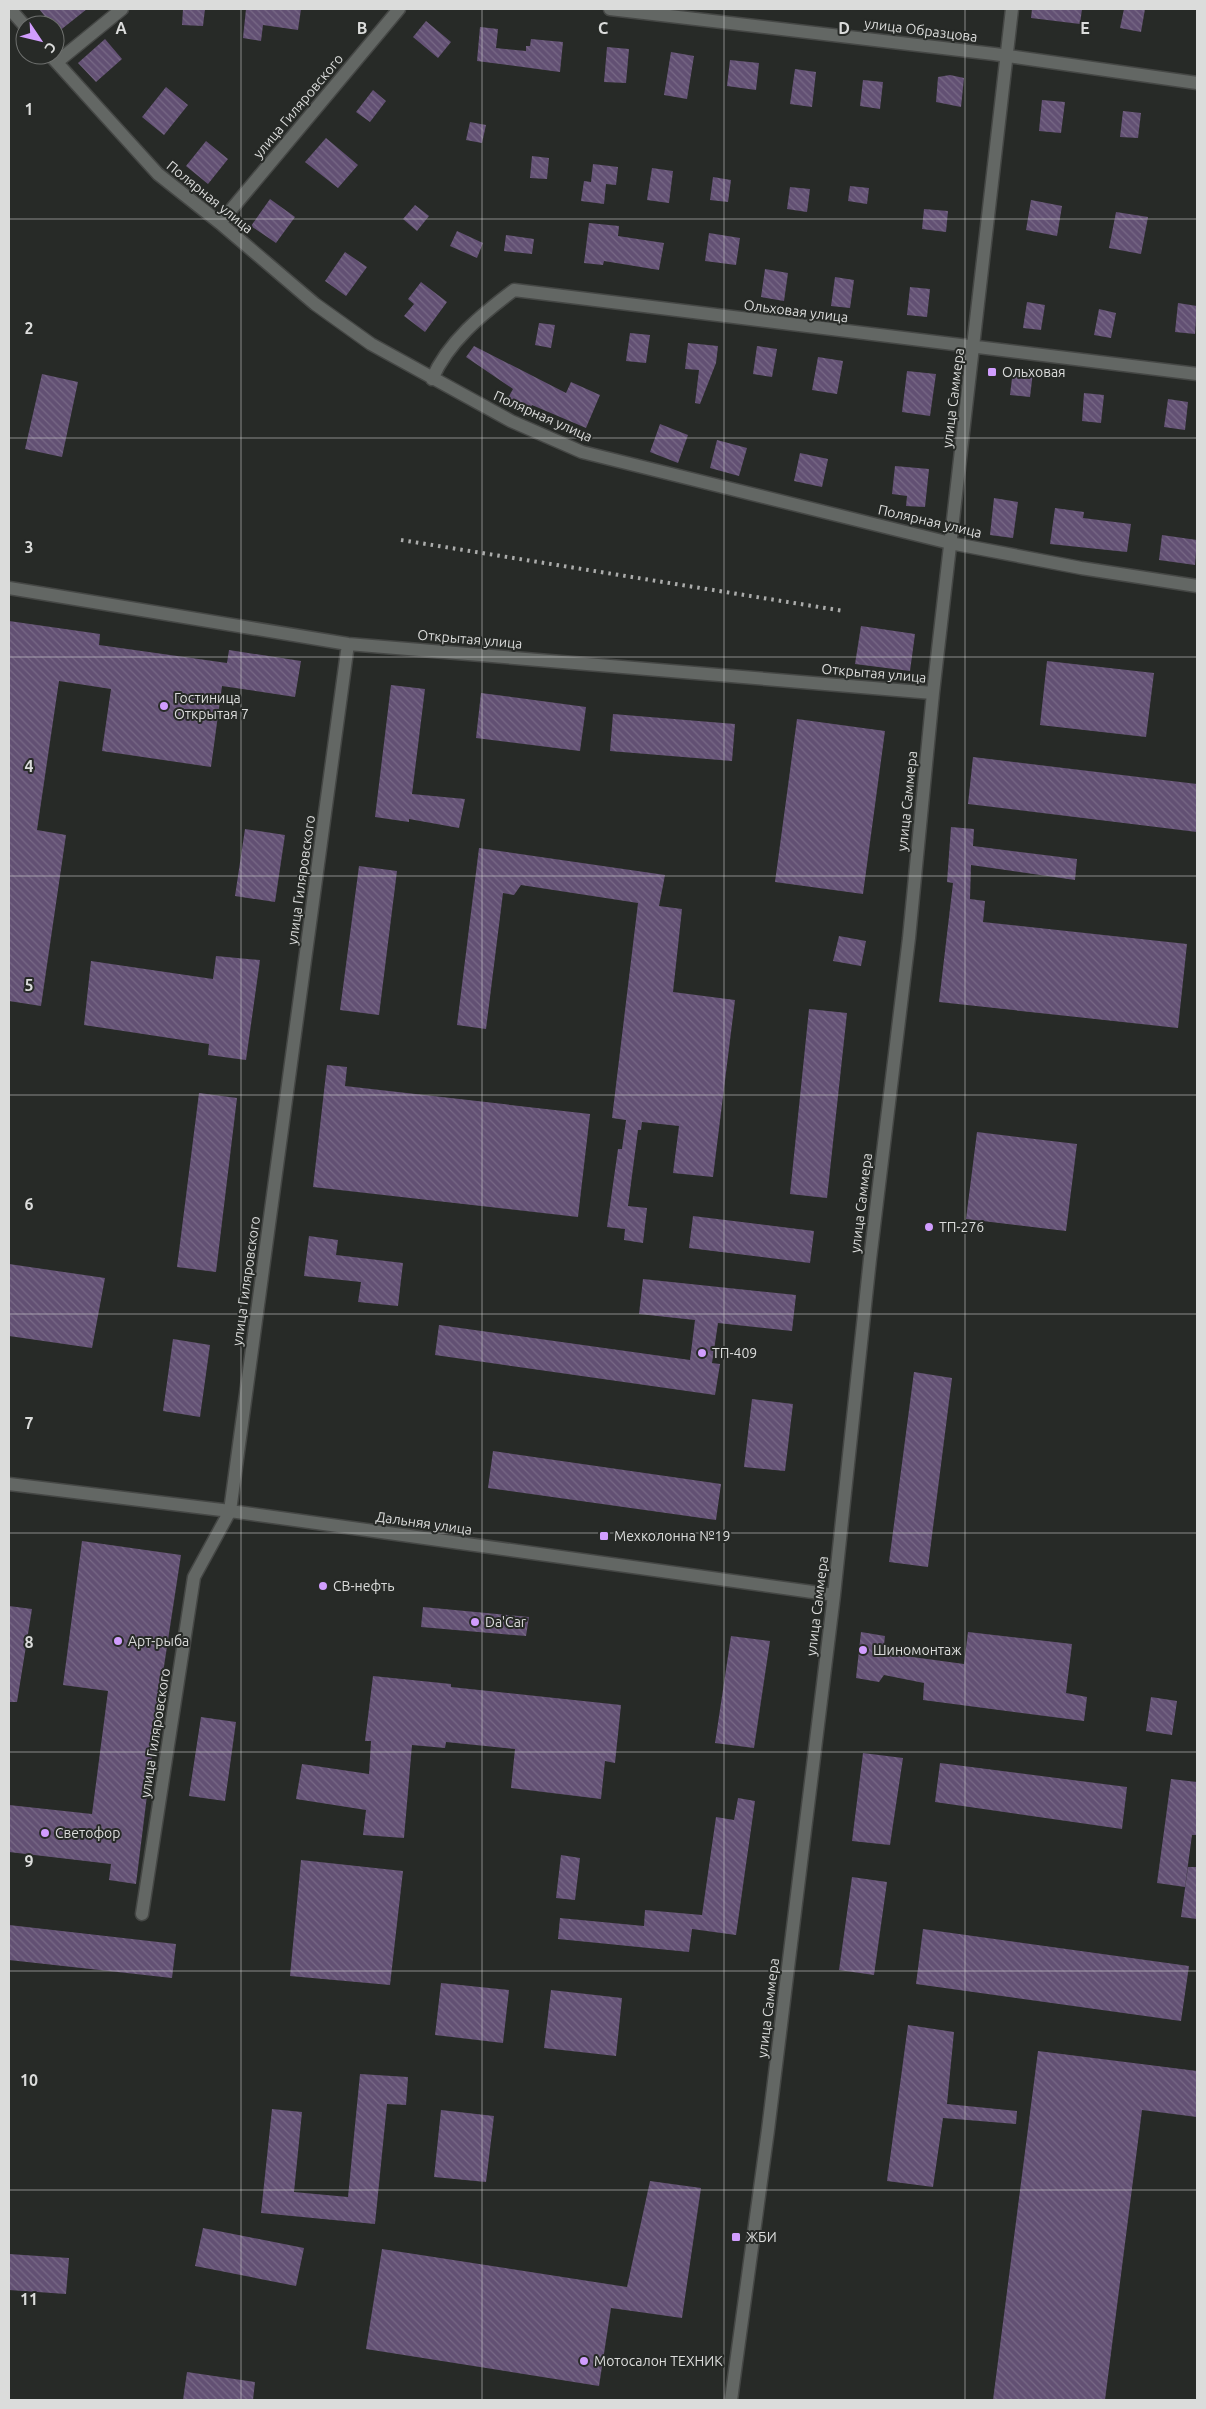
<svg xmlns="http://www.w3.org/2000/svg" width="1206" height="2409" font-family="Ubuntu,sans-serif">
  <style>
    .building { fill: url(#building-back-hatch) }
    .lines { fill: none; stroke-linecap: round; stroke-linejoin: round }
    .minor-casing { stroke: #454745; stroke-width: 15 }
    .minor { stroke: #636764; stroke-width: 12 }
    .rail { stroke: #abacab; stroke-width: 4; stroke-dasharray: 2.5 5; stroke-linecap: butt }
    .grid { fill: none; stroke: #dbdcdb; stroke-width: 1; stroke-opacity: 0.55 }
    .poi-dot { fill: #d19dfe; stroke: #272a27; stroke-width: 2 }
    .labels { text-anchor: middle; stroke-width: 4; stroke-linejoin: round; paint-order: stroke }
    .street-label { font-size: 14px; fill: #dbdcdb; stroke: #272a27 }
    .poi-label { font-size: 14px; fill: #dbdcdb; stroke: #272a27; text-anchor: start }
    .grid-label { font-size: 16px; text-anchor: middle; font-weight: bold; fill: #dbdcdb; stroke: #272a27; stroke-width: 4; stroke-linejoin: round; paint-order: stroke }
  </style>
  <defs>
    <pattern id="building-back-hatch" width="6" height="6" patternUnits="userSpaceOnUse" patternTransform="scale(1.25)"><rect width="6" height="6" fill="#625073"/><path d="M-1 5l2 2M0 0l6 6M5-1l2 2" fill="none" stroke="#786986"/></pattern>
  </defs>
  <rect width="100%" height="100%" fill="#272a27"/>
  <path class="building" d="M39,9H87L58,32L55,25H52Z
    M183,9H205L203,26L182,25Z
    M246,9H301L298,30L263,25L261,41L243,38Z
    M1032,9H1082L1080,24L1031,18Z
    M1124,9H1145L1141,32L1120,28Z
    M426,21L451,42L438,58L413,37Z
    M480,27L498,29L496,48L526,51V46H530L531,39L563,42L560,72L477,61Z
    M105,39L122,59L96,82L78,63Z
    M607,47L629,49L626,83L604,82Z
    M671,52L694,56L687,99L664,95Z
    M730,60L759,63L756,90L727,86Z
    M795,69L816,72L812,107L790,104Z
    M950,75L964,78L961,107L936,102L938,77Z
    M863,80L883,82L880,109L860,106Z
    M166,87L188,105L164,135L142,117Z
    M373,90L386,101L370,122L356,112Z
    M1042,100L1065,102L1061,133L1039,131Z
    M1123,111L1141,113L1138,138L1120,137Z
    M470,122L486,125L482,143L466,140Z
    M326,138L358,165L338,188L305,162Z
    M206,141L228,159L208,184L186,166Z
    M532,156L549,158L547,179L530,178Z
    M593,164L618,167L616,185L606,184L604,204L581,201L584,181L591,182Z
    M652,168L673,171L669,203L647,200Z
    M713,177L731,180L728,202L710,200Z
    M850,186L869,188L867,204L848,201Z
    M790,187L810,189L807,212L787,209Z
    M270,199L295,217L276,243L251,226Z
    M1031,200L1062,206L1057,236L1026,230Z
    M415,205L429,216L417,231L403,219Z
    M924,209L948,211L946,232L922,229Z
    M1116,212L1148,217L1141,254L1109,248Z
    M589,223L619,226L618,236L664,243L659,270L604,261L603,265L584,263Z
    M457,231L483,243L477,258L450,246Z
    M709,233L740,238L736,265L705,261Z
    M506,235L534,239L532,254L504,251Z
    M345,252L367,267L346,296L325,281Z
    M765,269L788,273L784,301L761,297Z
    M835,277L854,280L850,308L831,306Z
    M421,282L447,302L425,332L404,316L414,304L408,299Z
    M910,287L930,289L927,317L907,315Z
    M1027,302L1045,305L1041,330L1023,328Z
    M1178,303L1197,306L1195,334L1175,332Z
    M1099,309L1116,313L1111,338L1094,335Z
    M539,323L555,325L551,348L535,345Z
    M630,333L650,335L646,363L626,361Z
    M688,343L718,346L716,363L700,404L695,403L699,370L685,369Z
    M474,346L566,393L571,382L600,395L586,428L532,405L530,409L508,398L513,389L466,357Z
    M757,346L777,349L772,377L753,374Z
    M818,357L843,361L837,394L812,390Z
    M1013,370L1033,372L1030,397L1010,395Z
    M907,371L936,374L930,416L902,412Z
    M42,374L78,382L62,457L25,449Z
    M1084,393L1104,395L1101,423L1082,421Z
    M1168,399L1188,402L1185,430L1164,427Z
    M660,424L688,435L678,463L650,452Z
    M717,440L747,448L739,476L710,468Z
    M800,453L828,459L822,487L794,481Z
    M895,466L929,469L925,507L906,506L907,496L892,494Z
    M994,498L1018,502L1013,538L990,535Z
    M1055,508L1084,512L1083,518L1131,524L1127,552L1050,544Z
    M1162,535L1197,540L1195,565L1159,560Z
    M9,621L100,634L99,645L227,663L229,650L301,661L295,697L222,686L211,767L102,751L111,689L59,681L37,830L66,835L41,1006L9,1001Z
    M861,626L915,634L910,671L855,664Z
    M1047,661L1154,673L1146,737L1040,725Z
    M391,685L425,689L412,794L465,799L459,828L409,819V822L375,817Z
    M481,693L586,707L580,751L476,738Z
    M613,714L735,724L732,761L610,751Z
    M797,719L885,731L863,894L775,882Z
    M973,757L1197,784V832L968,804Z
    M951,827L974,829L973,846L1077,859L1075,880L971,865L970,899L985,901L983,922L1187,944L1178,1028L939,1002L953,883L947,882Z
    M245,829L285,835L275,902L235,896Z
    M479,848L665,875L659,906L682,909L673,992L735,1000L713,1177L673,1173L679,1126L642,1122L641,1130H638L628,1206L647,1208L643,1243L624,1240L625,1229L607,1227L618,1149H622L626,1120L612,1118L638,903L521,885L514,895L503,893L486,1029L457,1025Z
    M359,866L397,871L379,1015L340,1010Z
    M839,936L866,941L861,966L833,961Z
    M216,956L260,960L246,1060L208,1055L209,1044L84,1025L91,961L213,979Z
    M809,1009L847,1013L827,1198L790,1194Z
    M327,1065L347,1067L345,1086L590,1114L578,1217L313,1187Z
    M199,1093L237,1098L216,1272L177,1267Z
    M977,1132L1077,1144L1066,1231L966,1219Z
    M693,1216L814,1231L810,1263L689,1248Z
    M309,1236L338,1240L336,1255L403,1263L398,1306L358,1302L361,1282L304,1276Z
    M9,1264L105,1278L92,1348L9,1336Z
    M643,1279L796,1295L792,1331L718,1323L712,1363L720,1364L715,1395L435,1355L439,1325L690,1360L695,1320L639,1314Z
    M173,1339L210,1345L200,1417L163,1411Z
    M914,1372L952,1378L928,1567L889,1562Z
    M752,1399L793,1404L785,1471L744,1467Z
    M493,1451L721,1484L716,1520L488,1488Z
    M82,1541L181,1555L159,1699L136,1884L109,1880L111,1864L9,1852V1805L92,1814L108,1691L63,1685Z
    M9,1606L32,1609L17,1702H9Z
    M423,1607L529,1617L526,1636L421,1627Z
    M861,1632L885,1636L883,1653L964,1664L968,1632L1072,1644L1066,1693L1087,1697L1084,1721L923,1700L924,1683L884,1675L879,1682L856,1678Z
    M731,1636L770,1641L754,1748L715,1743Z
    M373,1676L451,1684V1687L621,1705L615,1763L605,1761L601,1799L511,1788L515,1749L446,1742L445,1748L412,1745L404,1838L363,1835L366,1810L296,1799L302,1764L369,1774L371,1741H365Z
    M1151,1697L1177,1701L1172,1735L1146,1731Z
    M201,1717L236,1722L225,1801L189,1796Z
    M863,1753L903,1758L890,1845L852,1841Z
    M940,1763L1127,1787L1122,1829L935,1802Z
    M1171,1779L1197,1782V1835H1192L1185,1887L1157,1883Z
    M738,1798L755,1801L736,1935L692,1929L689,1952L558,1939L560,1918L644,1926L645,1910L702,1915L716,1817L734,1820Z
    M561,1855L580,1858L575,1900L556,1898Z
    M301,1860L403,1871L390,1985L290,1976Z
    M1188,1867H1197V1919L1181,1917Z
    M852,1877L887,1882L874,1975L839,1970Z
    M9,1925L176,1944L172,1978L9,1960Z
    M923,1929L1189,1966L1181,2021L916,1984Z
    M441,1983L509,1990L503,2043L435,2035Z
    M551,1990L622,1998L616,2056L544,2048Z
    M908,2025L954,2032L947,2104L1017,2111L1016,2124L943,2118L933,2187L887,2181Z
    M1038,2051L1197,2071V2117L1142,2110L1105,2400H993Z
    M360,2074L408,2077L406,2105L387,2104L375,2224L261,2213L272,2109L302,2112L294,2192L348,2197Z
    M441,2110L494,2116L486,2182L434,2177Z
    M650,2181L701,2188L682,2318L611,2308L599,2386L366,2349L382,2249L627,2287Z
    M203,2228L304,2248L296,2286L195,2266Z
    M9,2254L69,2258L66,2294L9,2290Z
    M187,2372L255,2382L253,2400H183Z"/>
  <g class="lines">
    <defs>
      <path id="minor" d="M10,9L25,26
        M610,9L994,54L1197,83
        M50,55L158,174L220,223L315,304L371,344L511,421L582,452L950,543L1081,568L1197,586
        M57,62L122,9
        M220,223L399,9
        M432,379C448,342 482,314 514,290L1197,374
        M9,588L348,644L933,693
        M9,1484L230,1511L834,1595
        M142,1914L194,1577L230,1511L348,644
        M731,2400L768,2130L834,1595L870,1259L909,938L933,693L1012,9"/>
    </defs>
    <use href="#minor" class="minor-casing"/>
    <use href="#minor" class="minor"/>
    <path class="rail" d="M401,540L844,611"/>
  </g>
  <path class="grid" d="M241,9V2400M482,9V2400M724,9V2400M965,9V2400M9,219H1197M9,438H1197M9,657H1197M9,876H1197M9,1095H1197M9,1314H1197M9,1533H1197M9,1752H1197M9,1971H1197M9,2190H1197"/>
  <g class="poi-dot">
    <rect x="987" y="367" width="10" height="10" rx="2.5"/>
    <circle cx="164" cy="706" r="5"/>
    <circle cx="929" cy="1227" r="5"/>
    <circle cx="702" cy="1353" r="5"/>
    <rect x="599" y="1531" width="10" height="10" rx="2.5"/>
    <circle cx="323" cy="1586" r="5"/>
    <circle cx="475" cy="1622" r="5"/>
    <circle cx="118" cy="1641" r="5"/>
    <circle cx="863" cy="1650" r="5"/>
    <circle cx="45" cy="1833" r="5"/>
    <rect x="731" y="2232" width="10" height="10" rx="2.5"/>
    <circle cx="584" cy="2361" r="5"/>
  </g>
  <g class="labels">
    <g class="street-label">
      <text transform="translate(921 30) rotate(7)" y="5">улица Образцова</text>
      <text transform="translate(298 106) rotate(-50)" y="5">улица Гиляровского</text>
      <text transform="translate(210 197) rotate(39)" y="5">Полярная улица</text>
      <text transform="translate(796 311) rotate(7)" y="5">Ольховая улица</text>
      <text transform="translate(953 398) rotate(-83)" y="5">улица Саммера</text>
      <text transform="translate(543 416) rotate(24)" y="5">Полярная улица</text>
      <text transform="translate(930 521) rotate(13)" y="5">Полярная улица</text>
      <text transform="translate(470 639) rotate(5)" y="5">Открытая улица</text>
      <text transform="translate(874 673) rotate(5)" y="5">Открытая улица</text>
      <text transform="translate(907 801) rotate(-84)" y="5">улица Саммера</text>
      <text transform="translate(301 880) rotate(-82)" y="5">улица Гиляровского</text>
      <text transform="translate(861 1203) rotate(-83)" y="5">улица Саммера</text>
      <text transform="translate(246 1281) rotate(-82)" y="5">улица Гиляровского</text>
      <text transform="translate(424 1523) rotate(8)" y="5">Дальняя улица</text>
      <text transform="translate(817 1606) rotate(-83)" y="5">улица Саммера</text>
      <text transform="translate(155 1733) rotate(-81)" y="5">улица Гиляровского</text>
      <text transform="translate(768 2008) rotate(-83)" y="5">улица Саммера</text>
    </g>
    <g class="poi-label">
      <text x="1002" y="377">Ольховая</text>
      <text x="174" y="703">Гостиница<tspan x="174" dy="16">Открытая 7</tspan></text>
      <text x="939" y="1232">ТП-276</text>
      <text x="712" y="1358">ТП-409</text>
      <text x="614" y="1541">Мехколонна №19</text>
      <text x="333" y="1591">СВ-нефть</text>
      <text x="485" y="1627">Da'Car</text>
      <text x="128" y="1646">Арт-рыба</text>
      <text x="873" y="1655">Шиномонтаж</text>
      <text x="55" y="1838">Светофор</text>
      <text x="746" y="2242">ЖБИ</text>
      <text x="594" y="2366">Мотосалон ТЕХНИК</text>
    </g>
  </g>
  <g class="grid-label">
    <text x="121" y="34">A</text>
    <text x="362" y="34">B</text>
    <text x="603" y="34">C</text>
    <text x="844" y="34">D</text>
    <text x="1085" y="34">E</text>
    <text x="29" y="115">1</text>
    <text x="29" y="334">2</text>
    <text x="29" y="553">3</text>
    <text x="29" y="772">4</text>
    <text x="29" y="991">5</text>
    <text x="29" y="1210">6</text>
    <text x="29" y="1429">7</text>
    <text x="29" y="1648">8</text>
    <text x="29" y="1867">9</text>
    <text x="29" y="2086">10</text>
    <text x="29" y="2305">11</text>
  </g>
  <rect width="1206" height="2409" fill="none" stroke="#dbdcdb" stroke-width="20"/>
  <g transform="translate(40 40) rotate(125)"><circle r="24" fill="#272a27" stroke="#6f716f"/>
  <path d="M0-4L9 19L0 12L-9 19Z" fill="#d19dfe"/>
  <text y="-8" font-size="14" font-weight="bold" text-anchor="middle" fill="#dbdcdb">С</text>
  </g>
</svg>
